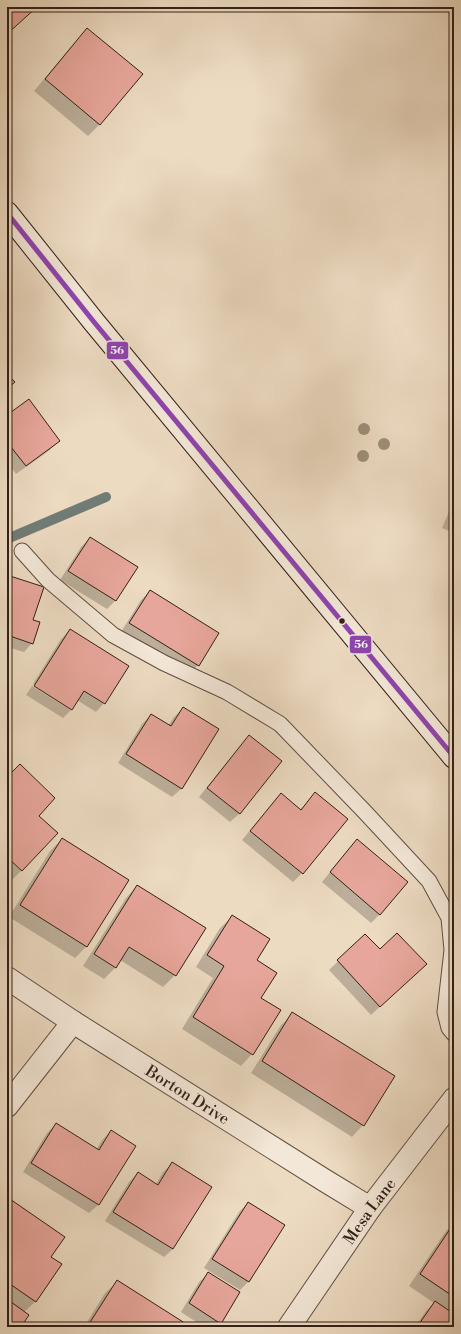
<svg xmlns="http://www.w3.org/2000/svg" width="461" height="1334" font-family="'Libre Bodoni',serif">
  <style>
    .shadow { fill: #0003 }
    .lines { fill: none; stroke-linecap: round; stroke-linejoin: round }
    .stream { stroke: #707c76; stroke-width: 10 }
    .building { fill: #e7a69b; stroke: #322017 }
    .service-casing { stroke: #604e42; stroke-width: 17 }
    .minor-casing { stroke: #604e42; stroke-width: 24 }
    .secondary-casing { stroke: #322017; stroke-width: 24 }
    .service { stroke: #f3e7d7; stroke-width: 15 }
    .minor { stroke: #f3e7d7; stroke-width: 22 }
    .secondary { stroke: #f3e7d7; stroke-width: 22 }
    .bus-1-casing { stroke: #f3e7d7; stroke-width: 8 }
    .bus-1 { stroke: #8e44ad; stroke-width: 5 }
    .tree { fill: #9d8e77 }
    .bus-dot { fill: #322017; stroke: #f3e7d7; stroke-width: 1.5 }
    .labels { text-anchor: middle; stroke-width: 3; stroke-linejoin: round; paint-order: stroke }
    .street-label { font-size: 16px; fill: #322017; stroke: #f3e7d7 }
    .line-badge { stroke: #f3e7d7; stroke-width: 1.5 }
    .badge-label { font-size: 11px; text-anchor: middle; font-weight: bold; fill: #fff }
  </style>
  <rect width="100%" height="100%" fill="#ecdac1"/>
  <filter id="stains"><feTurbulence type="fractalNoise" baseFrequency=".005" numOctaves="4"/><feColorMatrix values="0 0 0 0 .2 0 0 0 0 .09 0 0 0 0 .02 0 0 0 .5 -.17"/></filter>
  <radialGradient id="worn" r=".72"><stop offset=".6" stop-color="#630" stop-opacity="0"/><stop offset="1" stop-color="#630" stop-opacity=".3"/></radialGradient>
  <path class="shadow" d="M88,30L100,124L88,136L34,91L76,41Z
    M7,417L58,441L50,450L16,474L7,462Z
    M454,500V533L442,528Z
    M90,538L116,600L107,609L60,580L81,547Z
    M7,576L32,620V643L24,652L7,647Z
    M150,591L218,633L198,665L189,674L121,632L141,600Z
    M70,630L104,703L96,712L77,700L71,710V707L33,684L61,639Z
    M32,686L71,710L63,718L26,695Z
    M183,708L218,730L181,789L172,797L118,763L142,724L151,715L168,726L174,717Z
    M249,736L280,761L239,814L230,822L199,797L241,745Z
    M7,778L38,816L22,870L10,882L7,879Z
    M281,794L300,810L315,794L302,873L293,882L242,840Z
    M62,839L87,946L75,958L9,917L50,851Z
    M349,849L380,914L371,923L322,882Z
    M137,886L175,975L163,987L120,960L116,967L104,979L83,966L126,898Z
    M232,917L256,960L260,998L252,1054L241,1066L182,1029L213,978L196,967L220,928Z
    M365,935L380,951L416,973L371,1015L329,970Z
    M293,1014L363,1125L352,1137L251,1073L281,1025Z
    M56,1124L96,1150L102,1140L111,1131L135,1146L98,1205L89,1213L23,1172L47,1133Z
    M172,1164L173,1249L164,1257L105,1221L129,1182L138,1173L156,1184L163,1172Z
    M7,1198L50,1258L60,1265L35,1302L24,1312L19,1327H7Z
    M248,1203L249,1281L240,1290L204,1268L239,1212Z
    M454,1223V1327H415L426,1311L434,1303L409,1286L446,1231Z
    M208,1274L220,1323L216,1327H204L181,1312L199,1282Z
    M117,1282L189,1327H84L105,1293Z"/>
  <g class="lines">
    <path class="stream" d="M7,539L106,497"/>
  </g>
  <path class="building" d="M7,7H37L7,34Z
    M87,28L143,74L100,125L45,79Z
    M7,374L15,382L7,389Z
    M29,399L60,441L26,466L7,442V415Z
    M90,537L138,567L116,601L68,571Z
    M7,575L44,587L33,620L40,622L33,644L7,635Z
    M150,590L219,633L199,666L129,623Z
    M70,629L129,666L105,704L84,691L72,710L34,686Z
    M183,707L219,729L182,789L126,754L151,714L171,726Z
    M249,735L282,761L240,814L207,788Z
    M20,764L55,798L39,816L58,833L22,871L7,857V777Z
    M315,792L348,819L303,874L250,831L281,793L301,810Z
    M62,838L129,880L87,947L20,905Z
    M357,839L408,882L380,915L330,872Z
    M137,885L206,928L176,976L129,947L116,968L94,954Z
    M232,915L270,939L257,960L277,973L261,998L281,1010L253,1055L193,1017L224,966L207,955Z
    M397,933L427,964L380,1007L337,960L365,934L380,949Z
    M292,1012L395,1076L364,1126L262,1061Z
    M56,1123L99,1150L111,1130L136,1146L99,1205L31,1163Z
    M172,1162L212,1187L173,1249L113,1212L138,1172L158,1185Z
    M7,1197L65,1237L51,1257L62,1264L36,1302L7,1282Z
    M248,1202L285,1225L249,1282L212,1259Z
    M454,1223V1297L420,1274Z
    M208,1272L240,1292L221,1324L189,1303Z
    M117,1280L191,1327H87Z
    M7,1299L29,1315L21,1327H7Z
    M435,1301L454,1314V1327H417Z"/>
  <g class="lines">
    <defs>
      <path id="service" d="M22,551L48,580L113,635L164,663L227,692L280,724L364,811L429,881L449,918L452,950L445,1012L449,1028L454,1034"/>
      <g id="minor">
        <path id="s1" d="M7,978L73,1022L324,1180L370,1208"/>
        <path d="M7,1106L73,1022"/>
        <path id="s2" d="M289,1327L370,1208L454,1099"/>
      </g>
      <path id="secondary" d="M7,213L94,322L454,757"/>
    </defs>
    <use href="#service" class="service-casing"/>
    <use href="#minor" class="minor-casing"/>
    <use href="#secondary" class="secondary-casing"/>
    <use href="#service" class="service"/>
    <use href="#minor" class="minor"/>
    <use href="#secondary" class="secondary"/>
    <defs>
      <path id="bus-1" d="M7,213L94,322L454,757"/>
    </defs>
    <use href="#bus-1" class="bus-1-casing"/>
    <use href="#bus-1" class="bus-1"/>
  </g>
  <g class="tree">
    <circle cx="364" cy="429" r="6"/>
    <circle cx="384" cy="444" r="6"/>
    <circle cx="363" cy="456" r="6"/>
  </g>
  <circle class="bus-dot" cx="342" cy="621" r="3.5"/>
  <g class="labels">
    <g class="street-label">
      <text dy="6" stroke="none"><textPath href="#s1" startOffset="215">Borton Drive</textPath></text>
      <text dy="6" stroke="none"><textPath href="#s2" startOffset="141">Mesa Lane</textPath></text>
    </g>
  </g>
  <g class="line-badge">
    <rect x="106" y="341" width="23" height="19" rx="4" fill="#8e44ad"/>
    <rect x="349" y="635" width="23" height="19" rx="4" fill="#8e44ad"/>
  </g>
  <g class="badge-label">
    <text x="117" y="354">56</text>
    <text x="361" y="648">56</text>
  </g>
  <rect width="461" height="1334" fill="none" stroke="#ecdac1" stroke-width="24"/>
  <rect x="8" y="8" width="445" height="1318" fill="none" stroke="#322017" stroke-width="2"/>
  <rect x="12" y="12" width="437" height="1310" fill="none" stroke="#322017"/>
  <rect width="100%" height="100%" filter="url(#stains)"/>
  <rect width="100%" height="100%" fill="url(#worn)"/>
</svg>
